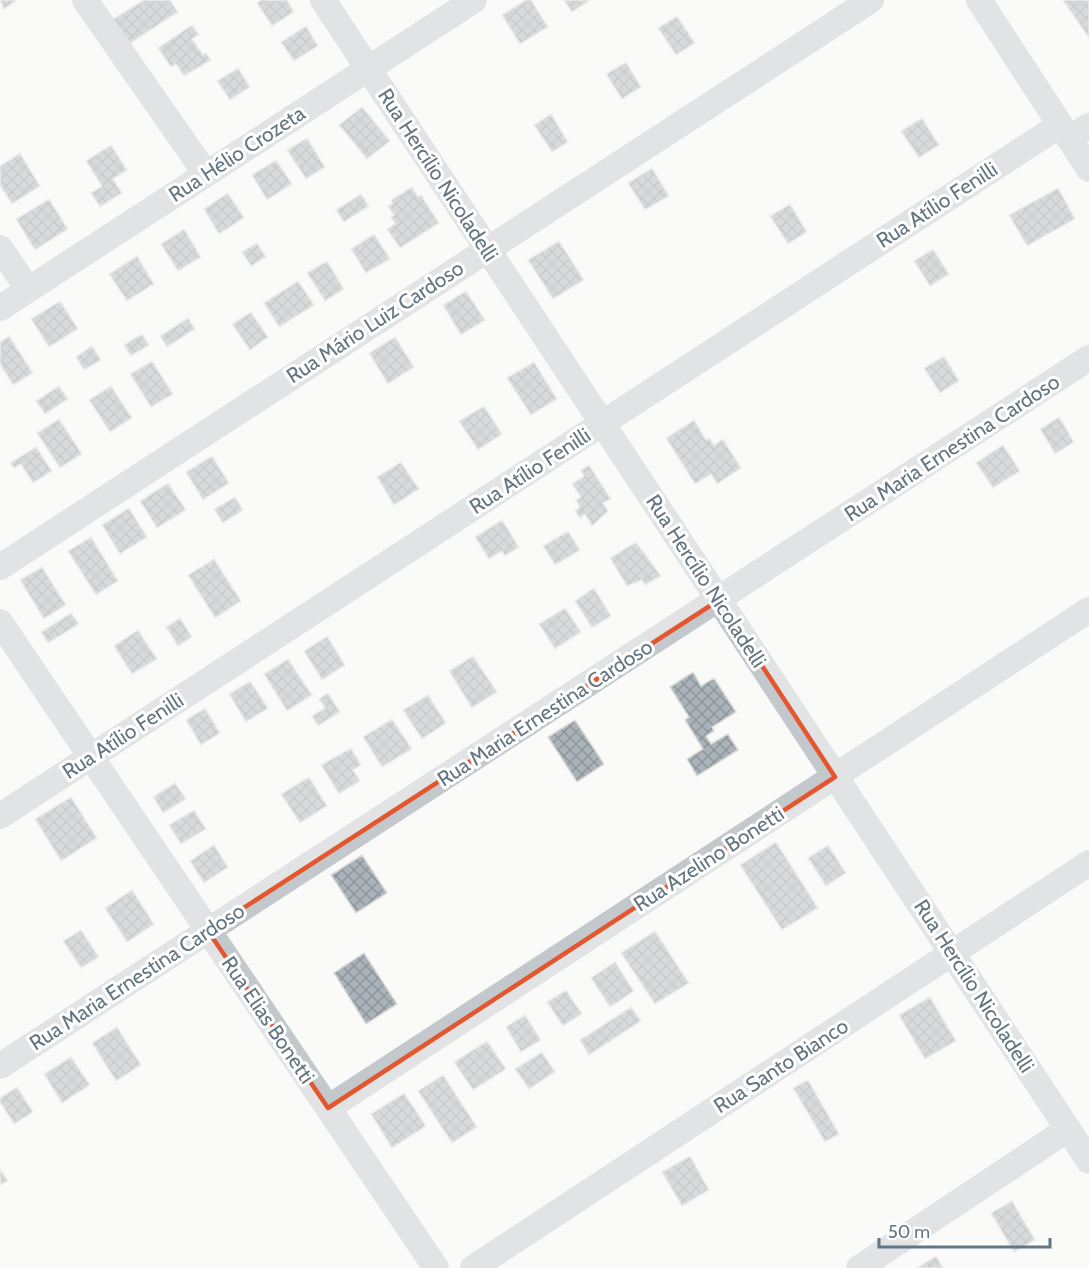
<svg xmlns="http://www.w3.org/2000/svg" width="1089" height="1268" font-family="Cabin,sans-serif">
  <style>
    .building { fill: url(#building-cross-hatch); stroke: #dcdcda; stroke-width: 1.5 }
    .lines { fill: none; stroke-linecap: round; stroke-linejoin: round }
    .street { stroke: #c3c8cc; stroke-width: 26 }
    .marked { fill: none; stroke: #e4572e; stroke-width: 4.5; stroke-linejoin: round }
    .labels { text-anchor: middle; stroke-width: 6; stroke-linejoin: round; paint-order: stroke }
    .street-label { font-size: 21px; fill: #657683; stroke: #fff }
  </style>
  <defs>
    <pattern id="building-cross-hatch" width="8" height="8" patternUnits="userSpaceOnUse" patternTransform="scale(1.5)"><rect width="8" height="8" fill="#aab3b9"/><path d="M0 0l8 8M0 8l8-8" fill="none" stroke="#8e969c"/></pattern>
  </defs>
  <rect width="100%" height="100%" fill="#fafaf8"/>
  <path class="building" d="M0,0H17L4,9Z
    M144,0H170L178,12L129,44L113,19Z
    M261,0H287L294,12L272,26L257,3Z
    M526,0H531L548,27L520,44L502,15Z
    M564,0H590L572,12Z
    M1063,0H1089V38Z
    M677,16L695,43L676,55L658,28Z
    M192,25L199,35L192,39L203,55L206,53L211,60L184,76L176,64L171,67L158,48Z
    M306,26L318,46L294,61L281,42Z
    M626,62L641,87L622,99L606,74Z
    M238,68L250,87L230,100L217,81Z
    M362,107L390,141L367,159L339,125Z
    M551,114L568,142L552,152L534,125Z
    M922,118L939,145L919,158L901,131Z
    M307,138L325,167L306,179L287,150Z
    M111,145L127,170L113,179L122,193L100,207L91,193L102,186L86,161Z
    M20,153L40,186L12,204L0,185V166Z
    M276,160L292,184L267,200L252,175Z
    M652,168L669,196L645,210L628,183Z
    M412,187L418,197L421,195L439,223L400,248L387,229L395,224L391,217L394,215L388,206L393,203L391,200Z
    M1058,188L1075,219L1027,246L1009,215Z
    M228,193L244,218L219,234L204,209Z
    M361,194L369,206L344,222L336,210Z
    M49,199L68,229L35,250L16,219Z
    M790,204L807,232L788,244L770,216Z
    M184,229L201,257L178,271L161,244Z
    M374,234L390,259L366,273L351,249Z
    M559,241L584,280L553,299L528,260Z
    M257,243L266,257L251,266L242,252Z
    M933,249L949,274L930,286L914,261Z
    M137,256L154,284L127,301L109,274Z
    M327,261L344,289L325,301L307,273Z
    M298,281L314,305L279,327L264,303Z
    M466,291L485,320L461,335L443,305Z
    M60,301L78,329L49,347L31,319Z
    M251,312L268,337L250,350L232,324Z
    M188,318L195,329L167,347L160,336Z
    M142,334L149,345L131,356L124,345Z
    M9,336L33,373L13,385L0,364V342Z
    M395,337L414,367L388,384L369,353Z
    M92,346L101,360L84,370L76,357Z
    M944,356L959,381L940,393L924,368Z
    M152,361L173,394L151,407L130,374Z
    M534,362L557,399L531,415L507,378Z
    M59,386L68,399L45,414L36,401Z
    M111,386L132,418L110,432L89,400Z
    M484,406L502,434L478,450L459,421Z
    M1059,417L1074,442L1055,454L1040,429Z
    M59,419L82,454L60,468L37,433Z
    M694,420L706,440L709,438L714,445L723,439L741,468L717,484L711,474L695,484L666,438Z
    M1003,445L1020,471L993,488L976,463Z
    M36,447L52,471L33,483L21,464L14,468L10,463Z
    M212,456L229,483L203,500L186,472Z
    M401,462L419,489L394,505L377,477Z
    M589,465L611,499L603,503L608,511L592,526L585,514L580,518L575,511L580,507L576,500L581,497L572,484L584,476L581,470Z
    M168,483L186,510L157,528L140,501Z
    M235,497L243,510L223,523L214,509Z
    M129,508L147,537L120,554L102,525Z
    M502,520L519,547L505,556L502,551L489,559L475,537Z
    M568,531L580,550L555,565L543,546Z
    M91,537L118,581L96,595L68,551Z
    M636,542L661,576L645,585L642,580L627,586L610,558Z
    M214,559L241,601L215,618L188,575Z
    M42,567L66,605L44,619L20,580Z
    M594,588L611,616L592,628L575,601Z
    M565,608L581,632L555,649L539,624Z
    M71,613L79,624L48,643L41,632Z
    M180,618L192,637L178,646L166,627Z
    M138,630L157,659L132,674L114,646Z
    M327,636L345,665L322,680L304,651Z
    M473,656L497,692L472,708L449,671Z
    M288,659L312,695L287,711L264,674Z
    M693,672L701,686L714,678L736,712L712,727L714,731L706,736L711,744L728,734L738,750L697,776L687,759L703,749L685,720L689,717L670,687Z
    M250,681L268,708L246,722L229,694Z
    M328,693L340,712L318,726L312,716L325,708L319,699Z
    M428,695L446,723L422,739L403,710Z
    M205,708L220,733L201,745L186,720Z
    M392,719L412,749L382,767L363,737Z
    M575,720L604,764L577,782L548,737Z
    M351,748L361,765L353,770L360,781L339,794L321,765Z
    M309,777L327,806L300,823L281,794Z
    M175,783L186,799L163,813L153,797Z
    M71,797L97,838L61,861L35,819Z
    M194,810L206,829L181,844L169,825Z
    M776,842L818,908L782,930L740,865Z
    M214,845L228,867L204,883L190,861Z
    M828,845L846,873L826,886L808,858Z
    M362,855L387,893L356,913L331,875Z
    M132,890L154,924L127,942L105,908Z
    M81,930L99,957L81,968L63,941Z
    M655,931L689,983L655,1004L621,953Z
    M364,953L397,1004L366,1024L334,973Z
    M615,962L634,991L610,1007L591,978Z
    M566,990L582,1014L563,1026L547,1002Z
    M930,997L956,1041L925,1059L899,1015Z
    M631,1007L641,1021L589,1055L580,1040Z
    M525,1015L541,1040L521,1052L506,1027Z
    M117,1027L141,1065L116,1081L92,1043Z
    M487,1041L506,1069L473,1090L454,1062Z
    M542,1052L555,1072L529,1089L515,1069Z
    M71,1057L90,1085L62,1103L44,1074Z
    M443,1075L477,1127L452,1143L418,1091Z
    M808,1080L839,1134L825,1142L793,1088Z
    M17,1087L33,1112L14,1124L0,1102V1098Z
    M404,1093L426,1126L392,1148L371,1114Z
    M690,1156L709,1190L682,1206L662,1172Z
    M0,1169L8,1181L0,1185Z
    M1012,1201L1035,1240L1014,1252L991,1213Z
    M936,1256L943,1268H917Z"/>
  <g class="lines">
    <path class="street" d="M85,0L206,174
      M323,0L1089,1161
      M979,0L1089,169
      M1069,139L1089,126
      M0,248L28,289
      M0,308L474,0
      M0,567L871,0
      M0,622L436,1268
      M0,816L1060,125
      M0,1066L1089,358
      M328,1108L1089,610
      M473,1268L1089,863
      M859,1268L1068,1129"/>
  </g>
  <path d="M0 0H1089V1268H0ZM719,600L835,777L328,1108L208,931Z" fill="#fafaf8" fill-opacity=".55" fill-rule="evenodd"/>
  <path class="marked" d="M719,600L835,777L328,1108L208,931Z"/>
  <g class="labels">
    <g class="street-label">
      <text transform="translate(237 154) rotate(-33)" y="7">Rua Hélio Crozeta</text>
      <text transform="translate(438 175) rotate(57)" y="7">Rua Hercílio Nicoladelli</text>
      <text transform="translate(937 205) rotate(-33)" y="7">Rua Atílio Fenilli</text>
      <text transform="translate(375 322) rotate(-33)" y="7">Rua Mário Luiz Cardoso</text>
      <text transform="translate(952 448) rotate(-33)" y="7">Rua Maria Ernestina Cardoso</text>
      <text transform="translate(530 471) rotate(-33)" y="7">Rua Atílio Fenilli</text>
      <text transform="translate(706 581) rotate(57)" y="7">Rua Hercílio Nicoladelli</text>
      <text transform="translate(545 713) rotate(-33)" y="7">Rua Maria Ernestina Cardoso</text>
      <text transform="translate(123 736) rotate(-33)" y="7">Rua Atílio Fenilli</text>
      <text transform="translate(709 859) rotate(-33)" y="7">Rua Azelino Bonetti</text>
      <text transform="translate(137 977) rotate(-33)" y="7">Rua Maria Ernestina Cardoso</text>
      <text transform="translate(974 986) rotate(57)" y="7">Rua Hercílio Nicoladelli</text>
      <text transform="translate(268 1020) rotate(56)" y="7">Rua Elias Bonetti</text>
      <text transform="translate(781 1066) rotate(-33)" y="7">Rua Santo Bianco</text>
    </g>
  </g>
  <path d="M879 1238v9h171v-9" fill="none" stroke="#657683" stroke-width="3"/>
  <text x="888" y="1238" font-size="18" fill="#657683" stroke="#ffffff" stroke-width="4.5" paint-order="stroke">50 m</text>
</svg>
